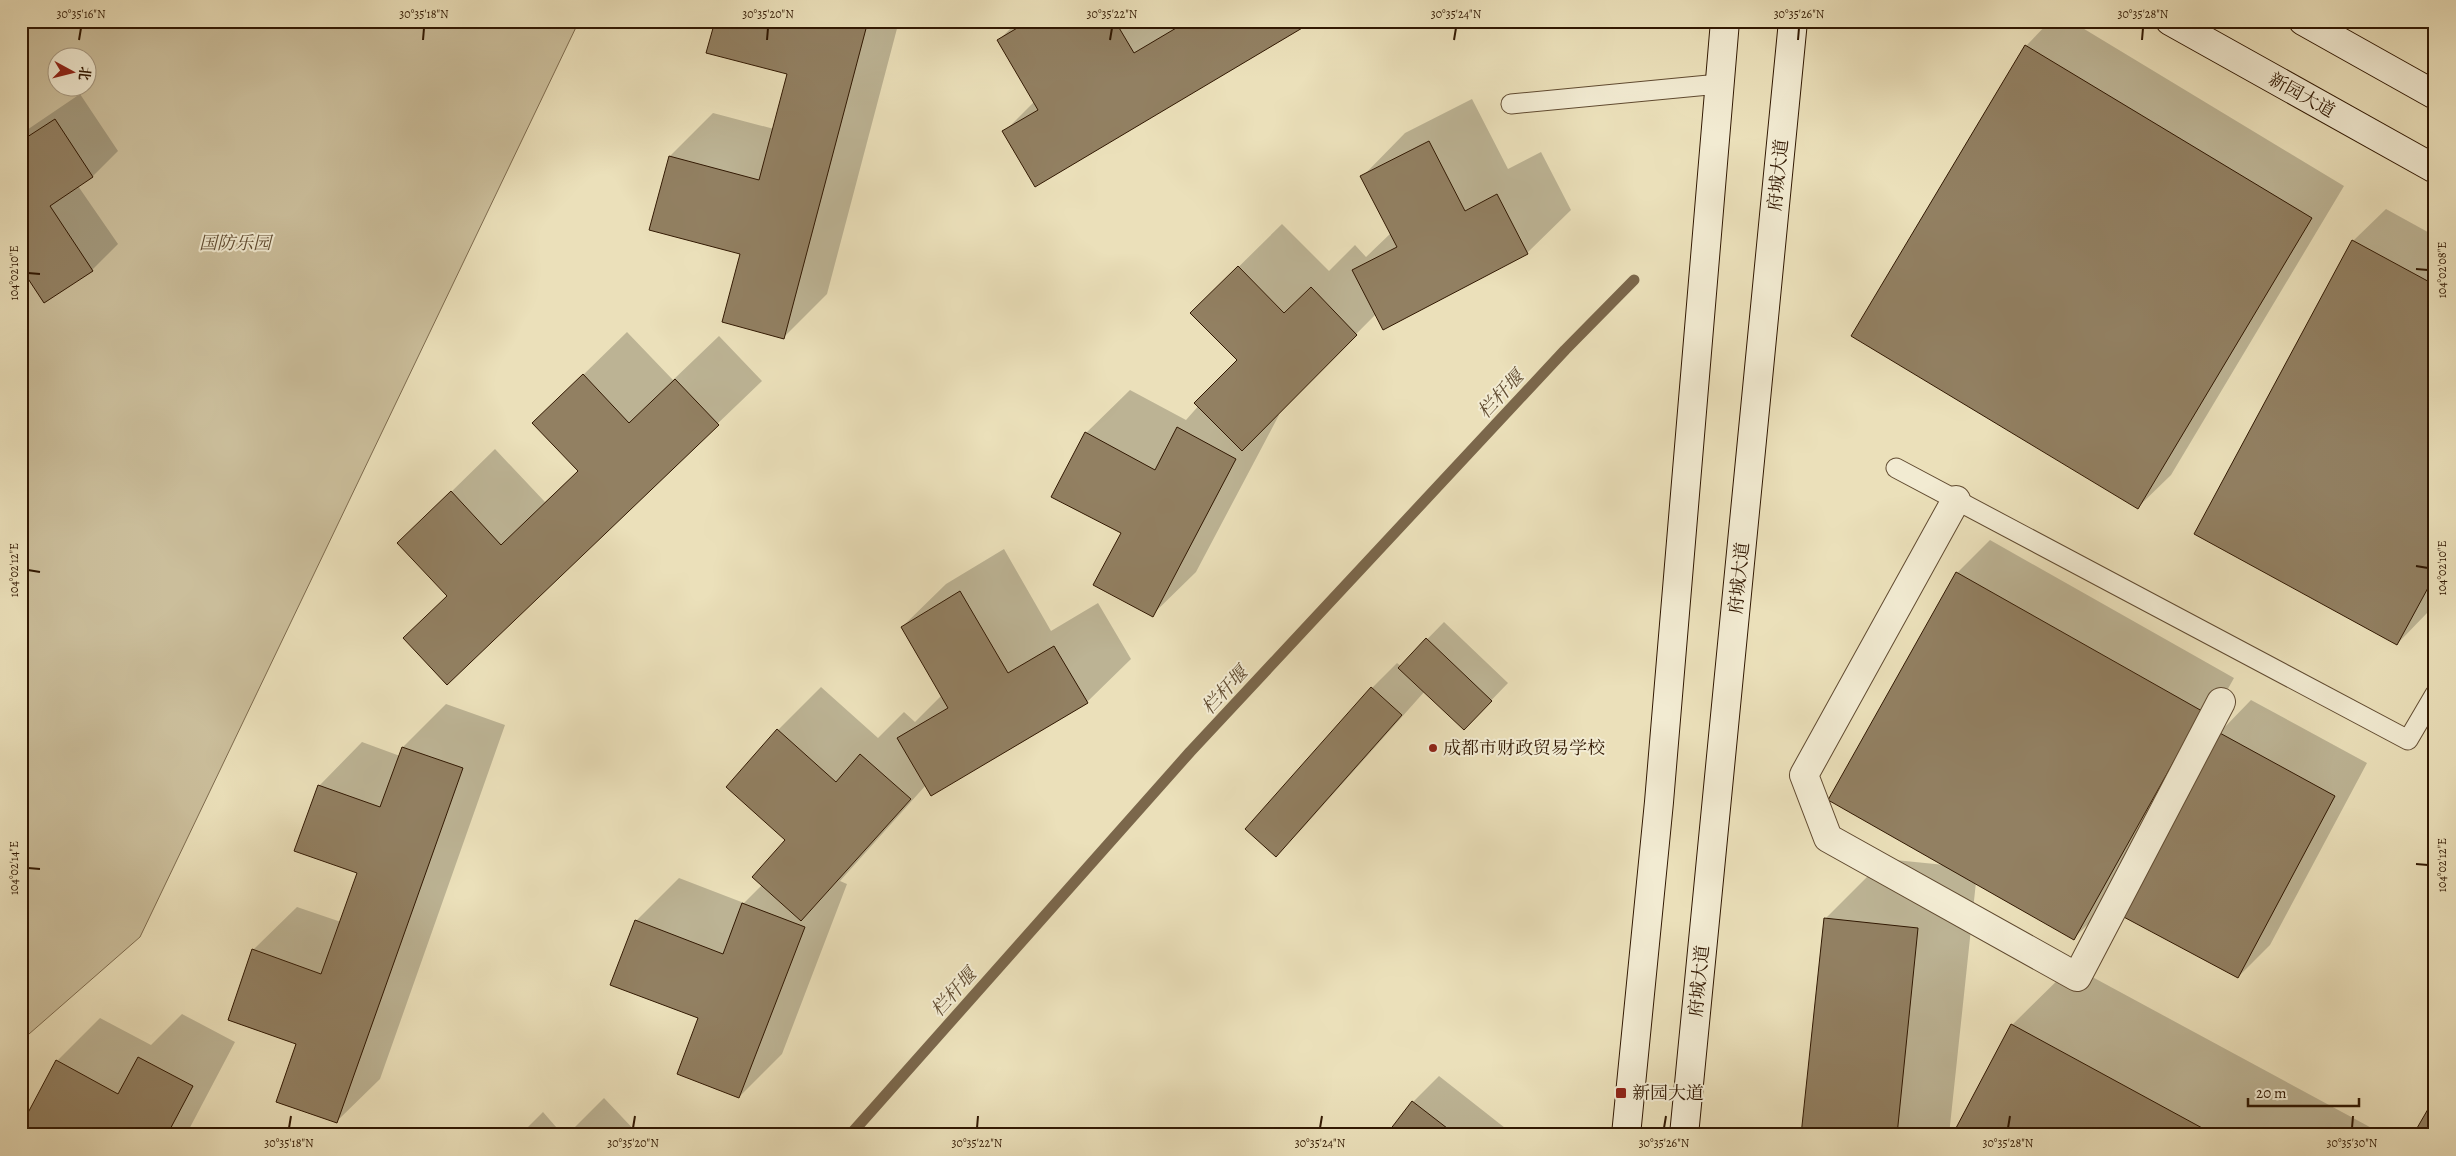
<svg xmlns="http://www.w3.org/2000/svg" width="2456" height="1156" font-family="Alegreya,'Noto Serif SC',serif">
  <style>
    .green { fill: #cbbe9b; stroke: #7e6b4e; fill-rule: evenodd }
    .shadow { fill: #0003 }
    .lines { fill: none; stroke-linecap: round; stroke-linejoin: round }
    .stream { stroke: #7b674b; stroke-width: 11 }
    .building { fill: #928062; stroke: #311802 }
    .lane-casing { stroke: #604a30; stroke-width: 21 }
    .street-casing { stroke: #604a30; stroke-width: 30 }
    .secondary-casing { stroke: #311802; stroke-width: 30 }
    .lane { stroke: #f2ebd2; stroke-width: 19 }
    .street { stroke: #f2ebd2; stroke-width: 28 }
    .secondary { stroke: #f2ebd2; stroke-width: 28 }
    .ticks { fill: none; stroke: #311802; stroke-width: 2 }
    .poi-dot { fill: #8f2418; stroke: #f2ebd2; stroke-width: 2 }
    .labels { text-anchor: middle; stroke-width: 4; stroke-linejoin: round; paint-order: stroke }
    .street-label { font-size: 18px; fill: #311802; stroke: #f2ebd2 }
    .park-label { font-size: 18px; font-style: italic; fill: #5f4a30; stroke: #f2ebd2 }
    .poi-label { font-size: 18px; fill: #311802; stroke: #f2ebd2; text-anchor: start }
    .water-label { font-size: 19px; font-style: italic; fill: #624d32; stroke: #f2ebd2 }
    .neatline { fill: none; stroke: #311802; stroke-width: 2 }
    .ticks-label { font-size: 12px; text-anchor: middle; fill: #311802 }
  </style>
  <rect width="100%" height="100%" fill="#ebe0ba"/>
  <filter id="stains"><feTurbulence type="fractalNoise" baseFrequency=".004" numOctaves="4"/><feColorMatrix values="0 0 0 0 .2 0 0 0 0 .09 0 0 0 0 .02 0 0 0 .5 -.17"/></filter>
  <radialGradient id="worn" r=".72"><stop offset=".6" stop-color="#630" stop-opacity="0"/><stop offset="1" stop-color="#630" stop-opacity=".3"/></radialGradient>
  <path class="green" d="M21,21H579L140,937L21,1041ZM58,58H88V88H58Z"/>
  <path class="shadow" d="M716,21H899L827,294L784,337L741,253L670,156L713,113L774,129L789,74Z
    M1018,21H1312L1004,132L1035,101L999,40Z
    M2050,21H2071L2344,186L2171,475L2138,507L2026,46Z
    M80,94L118,151L93,176L78,186L118,244L92,270L45,302L21,266V134Z
    M1472,99L1508,169L1541,152L1571,210L1527,253L1376,314L1277,414L1279,415L1196,572L1152,615L1086,433L1130,390L1186,420L1239,360L1192,313L1282,224L1329,271L1355,245L1366,257L1391,233L1362,177L1405,133Z
    M2386,209L2435,236V601L2429,611L2397,644L2353,241Z
    M627,332L673,380L719,336L762,381L447,683L405,638L448,595L399,543L495,449L545,502L579,470L534,423Z
    M1990,540L2234,678L2106,906L2074,938L1976,882L1949,1135H1803L1825,919L1885,859L1945,865L1830,800L1957,573Z
    M1004,549L1051,631L1098,603L1131,659L1087,702L926,785L840,881L847,884L782,1054L739,1097L700,1018L636,921L679,878L744,903L762,885L787,840L778,730L821,687L878,738L904,712L915,722L942,695L902,627L946,584Z
    M1444,622L1508,683L1481,711L1425,691L1301,830L1276,855L1372,688L1397,663L1401,666Z
    M2251,700L2367,763L2270,945L2238,977L2219,733Z
    M446,704L505,725L380,1079L336,1122L253,950L297,907L341,922L358,872L319,786L362,742L400,756L403,747Z
    M2072,966L2379,1132L2377,1135H1971L2012,1025Z
    M182,1014L235,1042L186,1135H45L57,1061L100,1018L151,1045Z
    M1439,1076L1514,1135H1388L1413,1102Z
    M604,1098L639,1135H567Z
    M543,1112L563,1135H520Z"/>
  <g class="lines">
    <path class="stream" d="M850,1135L1190,752L1565,350L1634,280"/>
  </g>
  <path class="building" d="M715,21H868L784,339L722,322L740,254L649,230L669,156L759,180L787,74L706,53Z
    M1029,21H1115L1134,53L1188,21H1314L1035,187L1002,131L1038,110L997,40Z
    M2025,45L2312,218L2138,509L1851,336Z
    M55,119L93,177L50,206L93,271L44,303L21,268V141Z
    M1429,141L1465,211L1497,194L1528,254L1383,330L1352,270L1397,247L1360,176Z
    M2352,240L2435,285V575L2397,645L2194,534Z
    M1238,266L1284,313L1311,287L1357,335L1242,451L1194,403L1237,360L1190,313Z
    M583,374L629,423L675,379L719,425L447,685L403,638L447,596L397,543L451,491L501,545L578,471L532,423Z
    M1177,427L1236,459L1153,617L1093,585L1121,533L1051,497L1085,432L1155,470Z
    M1956,572L2202,711L2074,940L1828,800Z
    M960,591L1008,673L1054,646L1088,703L931,796L897,738L948,708L901,627Z
    M1426,638L1492,701L1464,730L1398,668Z
    M1371,687L1402,715L1276,857L1245,829Z
    M777,729L836,782L860,754L911,799L801,921L752,877L785,840L726,787Z
    M2218,732L2335,796L2238,978L2120,915Z
    M402,747L463,768L337,1123L276,1102L296,1044L228,1020L252,949L321,974L357,873L294,851L318,785L380,807Z
    M742,903L805,927L739,1098L677,1074L698,1018L610,985L635,920L723,954Z
    M1824,918L1918,928L1897,1135H1801Z
    M2011,1024L2215,1135H1969L1956,1128Z
    M138,1057L193,1086L167,1135H42L22,1124L56,1060L118,1094Z
    M2435,1097V1135H2413Z
    M1412,1101L1456,1135H1386Z"/>
  <g class="lines">
    <defs>
      <path id="lane" d="M1511,104L1719,84
        M1896,468L2408,740L2435,694"/>
      <path id="street" d="M1956,500L1804,775L1828,838L2077,977L2221,702"/>
      <path id="secondary" d="M2170,21L2435,169
        M2303,21L2435,95
        M1626,1135L1659,802L1725,21
        M1684,1135L1793,21"/>
    </defs>
    <use href="#lane" class="lane-casing"/>
    <use href="#street" class="street-casing"/>
    <use href="#secondary" class="secondary-casing"/>
    <use href="#lane" class="lane"/>
    <use href="#street" class="street"/>
    <use href="#secondary" class="secondary"/>
  </g>
  <path class="ticks" d="M79,40L81,28M423,40L424,28M767,40L768,28M1110,40L1112,28M1454,40L1456,28M1798,40L1799,28M2142,40L2143,28M2416,269L2428,270M28,273L40,274M2416,566L2428,568M28,570L40,572M2416,864L2428,865M28,868L40,869M289,1128L291,1116M633,1128L635,1116M977,1128L978,1116M1320,1128L1322,1116M1664,1128L1666,1116M2008,1128L2010,1116M2352,1128L2353,1116"/>
  <g class="poi-dot">
    <circle cx="1433" cy="748" r="5"/>
    <rect x="1615" y="1087" width="12" height="12" rx="2.5"/>
  </g>
  <g class="labels">
    <g class="street-label">
      <text transform="translate(2302 95) rotate(29)" y="6">新园大道</text>
      <text transform="translate(1778 175) rotate(-84)" y="6">府城大道</text>
      <text transform="translate(1739 578) rotate(-84)" y="6">府城大道</text>
      <text transform="translate(1699 981) rotate(-84)" y="6">府城大道</text>
    </g>
    <g class="park-label">
      <text x="235" y="249">国防乐园</text>
    </g>
    <g class="poi-label">
      <text x="1443" y="754">成都市财政贸易学校</text>
      <text x="1632" y="1099">新园大道</text>
    </g>
    <g class="water-label">
      <text transform="translate(1500 394) rotate(-47)" y="7">栏杆堰</text>
      <text transform="translate(1224 690) rotate(-47)" y="7">栏杆堰</text>
      <text transform="translate(953 992) rotate(-48)" y="7">栏杆堰</text>
    </g>
  </g>
  <rect width="2456" height="1156" fill="none" stroke="#ebe0ba" stroke-width="55"/>
  <g transform="translate(72 72) rotate(97)"><circle r="24" fill="#f2ebd2" stroke="#a5977f"/>
  <path d="M0-4L9 19L0 12L-9 19Z" fill="#8f2418"/>
  <text y="-8" font-size="14" font-weight="bold" text-anchor="middle" fill="#311802">北</text>
  </g>
  <path d="M2248 1098v8h111v-8" fill="none" stroke="#311802" stroke-width="2.5"/>
  <text x="2256" y="1098" font-size="15" fill="#311802" stroke="#f2ebd2" stroke-width="4" paint-order="stroke">20 m</text>
  <rect x="28" y="28" width="2400" height="1100" class="neatline"/>
  <g class="ticks-label">
    <text x="81" y="18">30°35'16"N</text>
    <text x="424" y="18">30°35'18"N</text>
    <text x="768" y="18">30°35'20"N</text>
    <text x="1112" y="18">30°35'22"N</text>
    <text x="1456" y="18">30°35'24"N</text>
    <text x="1799" y="18">30°35'26"N</text>
    <text x="2143" y="18">30°35'28"N</text>
    <text transform="translate(2442 270) rotate(-90)" y="4">104°02'08"E</text>
    <text transform="translate(14 273) rotate(-90)" y="4">104°02'10"E</text>
    <text transform="translate(2442 568) rotate(-90)" y="4">104°02'10"E</text>
    <text transform="translate(14 570) rotate(-90)" y="4">104°02'12"E</text>
    <text transform="translate(2442 865) rotate(-90)" y="4">104°02'12"E</text>
    <text transform="translate(14 868) rotate(-90)" y="4">104°02'14"E</text>
    <text x="289" y="1147">30°35'18"N</text>
    <text x="633" y="1147">30°35'20"N</text>
    <text x="977" y="1147">30°35'22"N</text>
    <text x="1320" y="1147">30°35'24"N</text>
    <text x="1664" y="1147">30°35'26"N</text>
    <text x="2008" y="1147">30°35'28"N</text>
    <text x="2352" y="1147">30°35'30"N</text>
  </g>
  <rect width="100%" height="100%" filter="url(#stains)"/>
  <rect width="100%" height="100%" fill="url(#worn)"/>
</svg>
